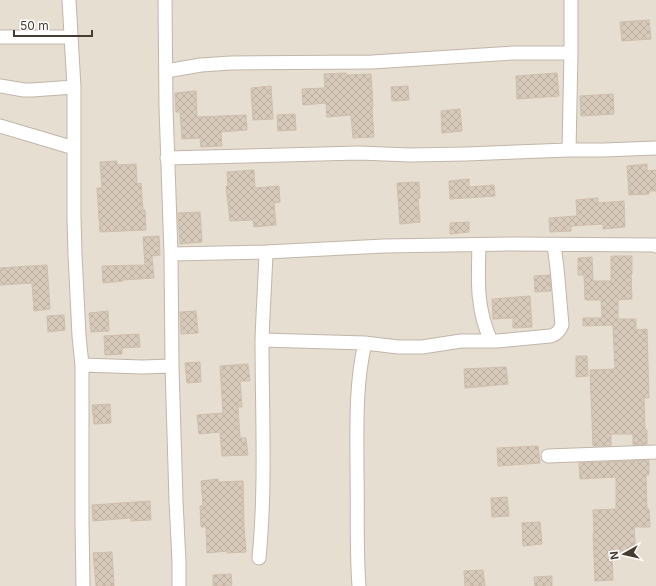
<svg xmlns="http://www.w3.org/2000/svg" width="656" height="586" font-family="Inter,sans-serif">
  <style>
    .residential { fill: #e6ded1 }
    .building { fill: url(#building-cross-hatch); stroke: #cfbeab }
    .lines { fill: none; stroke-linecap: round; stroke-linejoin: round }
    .minor-casing { stroke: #c1b6a9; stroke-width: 15 }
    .minor { stroke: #fff; stroke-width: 13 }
  </style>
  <defs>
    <pattern id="building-cross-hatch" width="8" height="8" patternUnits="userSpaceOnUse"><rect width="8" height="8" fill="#d7cabb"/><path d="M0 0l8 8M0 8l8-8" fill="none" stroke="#baaea1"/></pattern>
  </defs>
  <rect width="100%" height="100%" fill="#f2ece3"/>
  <path class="residential" d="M0,0H656V586H0Z"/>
  <path class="building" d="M649,20L651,39L622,41L620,22Z
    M346,73V75L371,74L373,107L372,108L374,137L353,138L351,115L327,117L326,103L303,105L302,89L325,88L324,74Z
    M557,73L559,96L517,99L516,76Z
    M271,86L273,119L253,120L251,88Z
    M408,86L409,100L392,101L391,87Z
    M196,91L197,117L246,115L247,130L221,132L222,146L201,147L200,138L182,139L180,112H176L175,93Z
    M613,94L614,114L581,116L580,96Z
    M460,109L462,131L442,133L441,111Z
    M295,114L296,130L278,131L277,115Z
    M117,161V165L136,164L137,184L141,183L143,210H145L146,230L100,232L97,188H102L100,162Z
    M647,164V171L656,170V191H649V194L629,195L627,166Z
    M254,170L255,188L279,186L280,202L274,203L276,225L254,227L253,220L230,221L226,186H228L227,172Z
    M469,179V187L494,185L495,196L450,199L449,181Z
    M419,182L420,198H418L420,222L400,224L397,183Z
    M598,198V203L624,201L625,227L603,229V224L571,226V231L550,232L549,218L577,216L576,200Z
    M200,212L202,242L180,244L178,213Z
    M469,222V232L450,234V223Z
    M159,236L160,255L152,256L154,278L122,280L123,281L103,283L102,266L145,265L143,237Z
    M611,256H632V274H631L632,299L618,300V319H636V330L647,329L649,398H644L645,430H647V444L633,445V434H611V446H593L590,370L615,369L613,325L583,326V318H602L601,300H585L584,275H578V258L592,257L593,281H611Z
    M47,265L50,309L34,311L32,283L0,285V268Z
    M550,275L551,291L535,292L534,276Z
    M530,296L532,327L513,328V318L493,319L492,299Z
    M108,311L109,331L91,332L89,313Z
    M196,311L198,333L181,334L180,312Z
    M64,315L65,330L48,332L47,316Z
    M139,334L140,347L122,348V354L105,355L104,336Z
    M576,356H587L588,376L576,377Z
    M200,362L201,382L187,383L185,363Z
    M248,364L250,381H240L242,407H238L240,438H246L248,455L222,456L220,432L199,434L197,415L223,413L220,366Z
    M506,367L508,384L465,388L464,369Z
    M110,404L111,423L94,424L92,405Z
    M538,446L540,463L498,466L497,448Z
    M649,460V475H646L647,509H649L650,527H634L636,555L614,556L615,557H612L613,580L595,581L593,534H594L593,510L616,509V477L580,479L579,463Z
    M218,479V482L243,481L244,526L246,552L227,553V551L207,553L206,527H201L200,506H203L201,481Z
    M507,497L509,516L492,517L491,498Z
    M150,501L151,520L131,521V518L93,521L92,505Z
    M540,522L542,544L523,546L522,523Z
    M112,552L114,586H96L93,553Z
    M483,570L485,586H465L464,571Z
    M231,574L232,585L213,586V575Z
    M552,576V586H535L534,577Z"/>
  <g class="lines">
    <defs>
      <path id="minor" d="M69,0L74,87V218L75,254L79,336L82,365V521L83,586
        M165,0L166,107L171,254L172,366L176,501L179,562V586
        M0,37H71
        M166,71L201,65L231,63L372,62L513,53H571
        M0,86L24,90H32L74,87
        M0,126L74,148
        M569,150L571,53V0
        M167,158L359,153L410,155L466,154L569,150H604L656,148
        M479,245C478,280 476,308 491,341
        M171,254L266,252L384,246L513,244L656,245V246
        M262,340L365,343L398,347H422L461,341H497L550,336C556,335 559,332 562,325L557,268L554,245
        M82,365L142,367L172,366
        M548,456L656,452
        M259,558C266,486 262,413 262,340C263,310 265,281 266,252
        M359,586C356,548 358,511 357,473C357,430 355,385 365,343"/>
    </defs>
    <use href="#minor" class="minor-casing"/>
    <use href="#minor" class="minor"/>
  </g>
  <g transform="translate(624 554) rotate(262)" stroke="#ffffff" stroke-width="3" paint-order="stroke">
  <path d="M0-3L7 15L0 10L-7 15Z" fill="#443c33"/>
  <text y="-6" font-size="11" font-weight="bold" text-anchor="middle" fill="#443c33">N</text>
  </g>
  <path d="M14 30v6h78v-6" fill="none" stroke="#443c33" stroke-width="2"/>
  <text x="20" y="30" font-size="12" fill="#443c33" stroke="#ffffff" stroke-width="3" paint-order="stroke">50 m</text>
</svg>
